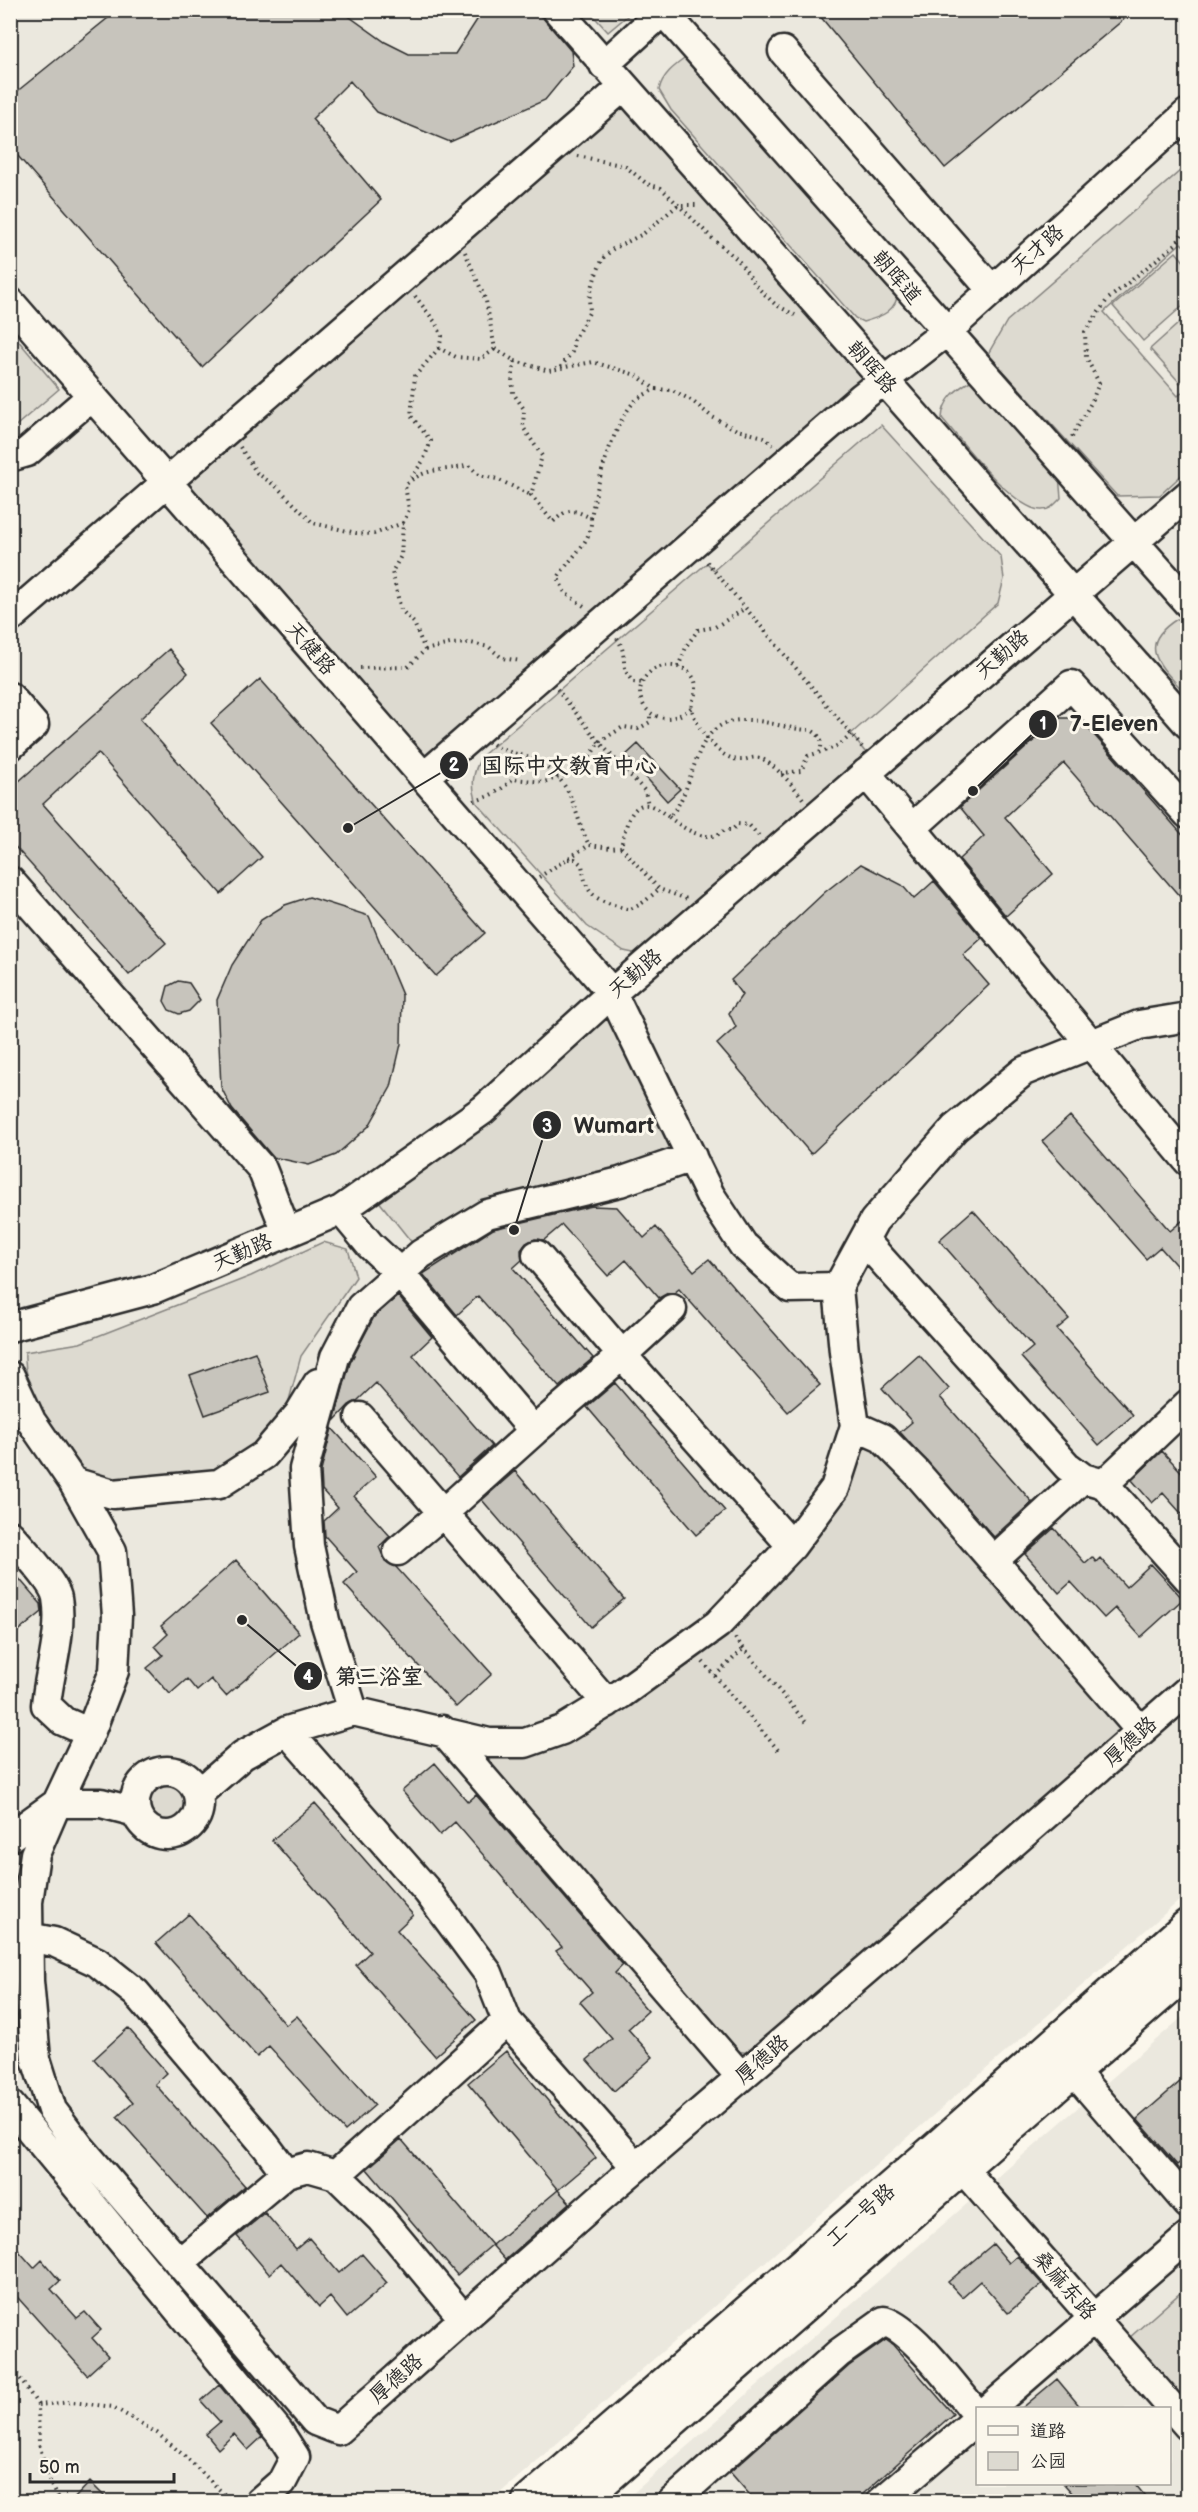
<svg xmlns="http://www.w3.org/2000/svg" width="1198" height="2512" font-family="'Balsamiq Sans','LXGW WenKai TC',sans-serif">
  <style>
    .built { fill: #ebe8de; fill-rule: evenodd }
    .green { fill: #dddad0; stroke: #84827e; stroke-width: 1.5 }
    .building { fill: #c7c4bc; stroke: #2b2b2b; stroke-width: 1.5 }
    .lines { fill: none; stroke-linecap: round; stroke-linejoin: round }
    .minor-casing { stroke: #2b2b2b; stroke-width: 33 }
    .major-casing { stroke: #2b2b2b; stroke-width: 38 }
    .path { stroke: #2b2b2b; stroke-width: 4; stroke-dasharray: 1.5 4.5; stroke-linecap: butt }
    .minor { stroke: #fbf7ec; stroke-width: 28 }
    .major { stroke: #fbf7ec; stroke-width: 33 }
    .labels { text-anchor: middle; stroke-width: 6; stroke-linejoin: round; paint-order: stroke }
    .street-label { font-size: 21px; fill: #2b2b2b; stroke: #fbf7ec }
    .leader { fill: none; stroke: #2b2b2b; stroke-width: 2 }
    .callout-dot { fill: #2b2b2b; stroke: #fbf7ec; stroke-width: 2 }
    .mark-label { font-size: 18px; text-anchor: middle; font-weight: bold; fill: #fff }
    .callout-label { font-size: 22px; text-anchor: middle; font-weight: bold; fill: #2b2b2b; stroke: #fbf7ec; stroke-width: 6; stroke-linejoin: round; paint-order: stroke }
  </style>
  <rect width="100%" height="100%" fill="#fbf7ec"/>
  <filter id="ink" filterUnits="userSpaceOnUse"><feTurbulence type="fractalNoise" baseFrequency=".0167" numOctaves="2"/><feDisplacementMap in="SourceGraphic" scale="12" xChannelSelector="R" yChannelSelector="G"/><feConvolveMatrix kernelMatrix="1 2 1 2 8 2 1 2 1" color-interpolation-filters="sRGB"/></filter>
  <g filter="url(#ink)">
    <path class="built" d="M11,11H1187V1894L491,2501L11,2502Z
      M1187,2013V2501H624ZM978,2408H1170V2484H978Z"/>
    <path class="green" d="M589,11H633L608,32Z
      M687,57L898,290C898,311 881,317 863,322L855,318L671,110L659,90C662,75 674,66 687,57Z
      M623,87L883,379L424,777L167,482Z
      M1187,165V249L1181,243L1104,312L1178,396L1187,388V470L1160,495L1117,496L988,354L1007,321Z
      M1176,252L1187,265V302L1143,341L1113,306Z
      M1187,316V377L1180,383L1150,349Z
      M11,332L59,389L11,430H10Z
      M972,380L1058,464L1061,498C1055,504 1051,510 1042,510C1014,511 960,439 942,418C943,400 956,389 972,380Z
      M881,425L1001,557L1004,579L998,603L851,734L869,757L638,954L624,951L587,926L477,803C471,785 472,773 482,756L707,563L714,570Z
      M1177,619H1187V695C1163,668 1133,647 1177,619Z
      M612,993L692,1157L487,1214L421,1254L370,1190Z
      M323,1242L348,1249L356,1277L301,1356L288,1404L253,1450L197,1477L91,1480C66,1441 22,1401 25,1352L80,1343L251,1276Z
      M874,1444L1126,1729L750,2053L736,2051L481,1760L480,1749L601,1716L844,1489L864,1445Z
      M140 1803a24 24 0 1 1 48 0a24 24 0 1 1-48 0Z
      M1187,2287V2404L1129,2338Z"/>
    <path class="building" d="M118,10H340L385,42L409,54H455L477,20L474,10H530L543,18L571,51L573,66L545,100L450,142L377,112L350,81L312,119L381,200L202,367L10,147V97Z
      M815,10H1135L945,168Z
      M169,649L188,673L140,719L262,857L221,894L98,753L43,804L166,943L129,975L10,841V789Z
      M260,679L485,933L436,976L211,723Z
      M1059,718H1079L1188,841V906L1064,763L1005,817L1053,874L1006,916L959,859L984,836L960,807Z
      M638,744L680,789L667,801L626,755Z
      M861,864L902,885L914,899L934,881L982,938L963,955L989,985L811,1154L717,1044L736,1027L729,1013L742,995L731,980L825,892Z
      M309,897L369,916L402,995L401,1044L391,1087L369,1126L336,1155L309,1165L273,1157L232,1109L221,1087L217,1000L232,965L261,920L285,905Z
      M178,981L189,983L200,1000L189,1011L179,1014L169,1010L164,1001L168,986Z
      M1070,1116L1170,1231L1188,1216V1279L1160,1247L1146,1259L1042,1141Z
      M592,1206L617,1207L644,1238L656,1227L694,1271L709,1259L820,1385L788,1412L679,1289L674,1293H668L659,1298L626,1260L608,1276L562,1225L544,1240L535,1239L526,1243L521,1250L522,1260L513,1268L593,1358L559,1387L478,1296L457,1315L423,1274L493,1229Z
      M973,1210L1069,1319L1057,1329L1133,1415L1099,1445L1021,1357L1033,1347L939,1240Z
      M398,1296L432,1337L413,1355L492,1446L458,1477L376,1383L357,1401L349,1405L334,1421L350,1363L374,1317Z
      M255,1352L270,1392L205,1415L190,1375Z
      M919,1355L949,1389L940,1397L1032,1502L994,1537L900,1432L912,1422L882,1388Z
      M615,1383L725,1511L696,1535L587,1407Z
      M332,1428L376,1477L354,1496L390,1536L379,1547L385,1561L396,1567L492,1674L456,1707L344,1584L357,1572L325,1536L324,1521L338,1508L322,1490L321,1471Z
      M1162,1451L1188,1479V1521L1163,1493L1152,1503L1132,1480Z
      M515,1471L624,1599L591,1627L482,1500Z
      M1054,1528L1085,1563L1092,1557L1096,1562L1100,1558L1126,1587L1151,1564L1183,1599L1141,1637L1115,1608L1104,1618L1071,1582L1059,1593L1025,1554Z
      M236,1560L299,1633L226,1696L211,1679L197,1691L187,1679L170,1694L147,1668L163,1655L155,1646L168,1634L161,1626Z
      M10,1568L41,1604L42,1612L10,1638Z
      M435,1763L468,1802L476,1795L623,1965L615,1973L648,2011L628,2029L653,2057L614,2091L587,2060L612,2039L580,2002L592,1992L556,1951L562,1947L455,1822L440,1835L402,1791Z
      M315,1803L413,1915L397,1930L476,2020L435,2056L356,1965L370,1952L272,1840Z
      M189,1914L286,2025L297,2016L375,2105L345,2131L269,2046L257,2057L156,1943Z
      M128,2028L167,2073L155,2084L245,2186L207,2218L117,2117L133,2103L94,2059Z
      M506,2051L596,2158L558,2190L468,2083Z
      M1188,2075V2156L1177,2165L1137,2119Z
      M401,2139L492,2245L457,2275L367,2169Z
      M558,2190L570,2203L505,2260L492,2245Z
      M265,2213L296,2249L309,2238L339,2273L362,2254L387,2283L347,2318L330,2297L319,2307L281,2263L269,2274L237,2236Z
      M10,2241L34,2268L42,2260L60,2281L51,2289L77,2318L85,2312L101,2330L92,2338L108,2356L87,2375L10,2289Z
      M993,2244L1009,2263L1017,2256L1042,2284L1008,2313L980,2281L962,2297L948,2282Z
      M886,2340L893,2345L953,2414L854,2502H756L730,2472L849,2366Z
      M1057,2379L1082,2409H1021Z
      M219,2385L262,2437L248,2450L234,2434L218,2449L206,2434L220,2422L201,2401Z
      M90,2482L110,2502H71Z
      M1064,2484H1135L1150,2502H1080Z"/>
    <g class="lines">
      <defs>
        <path id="minor" d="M557,10L1188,724
          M662,10L1188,603
          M783,51L992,290
          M604,65L664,10
          M10,302L612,993L710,1195L743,1245L790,1288L838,1287
          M10,457L27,452L92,396
          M10,618L623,87
          M10,697L34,725L10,746
          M866,773L1188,1161
          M424,777L862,397L946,332L1188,113
          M913,827L1071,685L1188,814
          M10,881L262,1169L287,1233
          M692,1157L620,1182L487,1214L421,1254L361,1307L335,1357L304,1469L309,1546L325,1621L353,1711L489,1743H525L562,1730L621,1694L718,1624L792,1546L835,1488L855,1426L844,1352L838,1287L874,1221L955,1128L1024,1071L1139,1025L1188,1017
          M341,1210L370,1245L400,1273L534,1431L622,1355L792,1546
          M864,1240L1067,1466L1083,1478L1104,1484
          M537,1255L622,1355L672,1309
          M10,1327L153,1289L341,1210L483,1110L612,993L1188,495
          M10,1376L31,1421L73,1482L112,1551L117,1616L114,1671L90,1733L57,1803L10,1837
          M1188,1404L1104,1484L1188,1578
          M360,1417L443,1513L398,1551
          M855,1426L882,1438L916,1472L1141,1731
          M534,1431L443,1513L607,1703
          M73,1482L113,1494L219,1484L264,1455L299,1414L318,1383
          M10,1535C21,1547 55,1584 57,1598C63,1633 49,1671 46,1705L63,1721L90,1733
          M993,1561L1083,1478
          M442,1730L741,2077
          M287,1731L428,1892L488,1973L507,2021
          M135 1803a32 32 0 1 1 64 0a32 32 0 1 1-64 0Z
          M198,1794L243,1755L287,1731L353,1711
          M136,1812L101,1803H57L35,1854L28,1902L29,1981L36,2059L52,2110L79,2146L315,2421L338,2430L598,2200L996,1858L1188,1690
          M28,1937L54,1942L97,1962L136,1993L266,2146L286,2173
          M1058,2053L1188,2204
          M10,2105L279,2432L295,2457L282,2482L259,2502
          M948,2152L1188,2426
          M336,2175L507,2021L636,2167
          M179,2263L286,2173L308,2167L336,2175L381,2219L464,2319
          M990,2408L1188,2237
          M672,2502L839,2353L884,2321C914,2330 956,2390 978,2415
          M881,2502L978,2419"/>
        <path id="major" d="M529,2502L942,2144L1188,1926
          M578,2502L1188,1970"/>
      </defs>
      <use href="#minor" class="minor-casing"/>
      <use href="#major" class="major-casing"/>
      <path class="path" d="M578,156L625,166L647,184L661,188L714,240L738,260L758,288L776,305L795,315
        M465,252L486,301L495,349L515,361L512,378L513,393L524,409L523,427L542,456L531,495L553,522C569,507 572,509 591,518C593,543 569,557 558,578L565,593L587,608
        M415,296L435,322L442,336L439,348L456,357L481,359L495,349
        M515,361L549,371L560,368L572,352L574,340L590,311L589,299L595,277L603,258L613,249L643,234L678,205H699
        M561,368L593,362L636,375L655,389L672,390L691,400L712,417L737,430L764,437L773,445
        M1072,437L1092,401L1099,383L1086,357L1085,332L1107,300L1177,243L1188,223
        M240,447L257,473L277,487L313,523L356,533L374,534L403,523
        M411,478L423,461L431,441L411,416L415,376L439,348
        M591,518C596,487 613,423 635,401C640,396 649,393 655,389
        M707,562L862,747
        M617,638C629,656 618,665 633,682L643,683
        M425,650L450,644L471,643L489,647L502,658L521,661
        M678,667L687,645L698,630L715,627L746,608
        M360,668L408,667L425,650L414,623L401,610L392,572L401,556L403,523L409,510L405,485C429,465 441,473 469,465L479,475L497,479L531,495
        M557,689L599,742L645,791L648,805
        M691,708C656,737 623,696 650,672C664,660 696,665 696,688C696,696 690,703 692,710C695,720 701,731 708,739C716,749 727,760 741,760C747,760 753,756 760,758C773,763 795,787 803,799
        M493,744C506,754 522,753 536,761C577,784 571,809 589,845
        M781,773L801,771L808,756C825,750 839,749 851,734
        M474,801C490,797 501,790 513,779L544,782L582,770L599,742L623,727L638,729L650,722V714
        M669,817C684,829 708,845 725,830H732L738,824L749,825L759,836
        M621,847L659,889L687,899
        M568,859H575L582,865C586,890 589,897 614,905C618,906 624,909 628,909C639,908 651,896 659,889
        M539,877L589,845L611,848L621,847C624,834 629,802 648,805C655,806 664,814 669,817C699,787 689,722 742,720C765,719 788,730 811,730C821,736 823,740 820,752
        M735,1638L808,1725
        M703,1662L779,1751
        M715,1676L744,1648
        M10,2364L38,2405L39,2444L50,2483L59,2502
        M38,2405L72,2402L113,2407L157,2433L187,2458L232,2502"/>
      <use href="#minor" class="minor"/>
      <use href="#major" class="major"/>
    </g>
  </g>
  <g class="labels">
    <g class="street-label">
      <text transform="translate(1037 249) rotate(-42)" y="7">天才路</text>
      <text transform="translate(897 277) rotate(49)" y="7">朝晖道</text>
      <text transform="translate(872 367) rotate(48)" y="7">朝晖路</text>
      <text transform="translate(311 648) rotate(49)" y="7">天健路</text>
      <text transform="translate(1002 654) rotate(-41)" y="7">天勤路</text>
      <text transform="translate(635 973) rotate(-41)" y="7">天勤路</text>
      <text transform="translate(242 1252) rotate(-23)" y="7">天勤路</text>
      <text transform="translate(1130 1741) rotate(-42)" y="7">厚德路</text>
      <text transform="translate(762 2059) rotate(-41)" y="7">厚德路</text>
      <text transform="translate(860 2215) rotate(-41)" y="7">工一号路</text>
      <text transform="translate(1065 2285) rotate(49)" y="7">桑麻东路</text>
      <text transform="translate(396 2378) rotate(-42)" y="7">厚德路</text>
    </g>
  </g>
  <path class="leader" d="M973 791L1043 724M348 828L454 765M514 1230L547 1125M242 1620L308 1676"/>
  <g class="callout-dot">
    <circle cx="973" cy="791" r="6"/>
    <circle cx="348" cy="828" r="6"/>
    <circle cx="514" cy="1230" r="6"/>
    <circle cx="242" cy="1620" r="6"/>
    <circle cx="1043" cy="724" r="15"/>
    <circle cx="454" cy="765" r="15"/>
    <circle cx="547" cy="1125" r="15"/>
    <circle cx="308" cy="1676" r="15"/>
  </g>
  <g class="mark-label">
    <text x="1043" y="730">1</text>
    <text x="454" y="771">2</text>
    <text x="547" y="1132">3</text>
    <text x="308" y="1683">4</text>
  </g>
  <g class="callout-label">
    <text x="1114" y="731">7-Eleven</text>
    <text x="569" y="773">国际中文教育中心</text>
    <text x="614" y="1133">Wumart</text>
    <text x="379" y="1684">第三浴室</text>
  </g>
  <rect width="1198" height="2512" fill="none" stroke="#fbf7ec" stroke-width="36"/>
  <rect x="18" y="18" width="1162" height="2476" fill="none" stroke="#2b2b2b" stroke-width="2" filter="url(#ink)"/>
  <rect x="976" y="2407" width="195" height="78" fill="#fbf7ec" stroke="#a8a59f" stroke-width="1.5"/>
  <rect x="988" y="2426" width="30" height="9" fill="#fbf7ec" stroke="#a8a59f" stroke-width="1.5"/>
  <text x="1030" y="2437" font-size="18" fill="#2b2b2b">道路</text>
  <rect x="988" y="2452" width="30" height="18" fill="#dddad0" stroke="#a8a59f" stroke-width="1.5"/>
  <text x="1030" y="2467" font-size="18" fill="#2b2b2b">公园</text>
  <path d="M30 2473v9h144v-9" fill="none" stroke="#2b2b2b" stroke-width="3"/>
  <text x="39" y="2473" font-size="18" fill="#2b2b2b" stroke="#fbf7ec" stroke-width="4.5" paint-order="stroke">50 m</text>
</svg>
